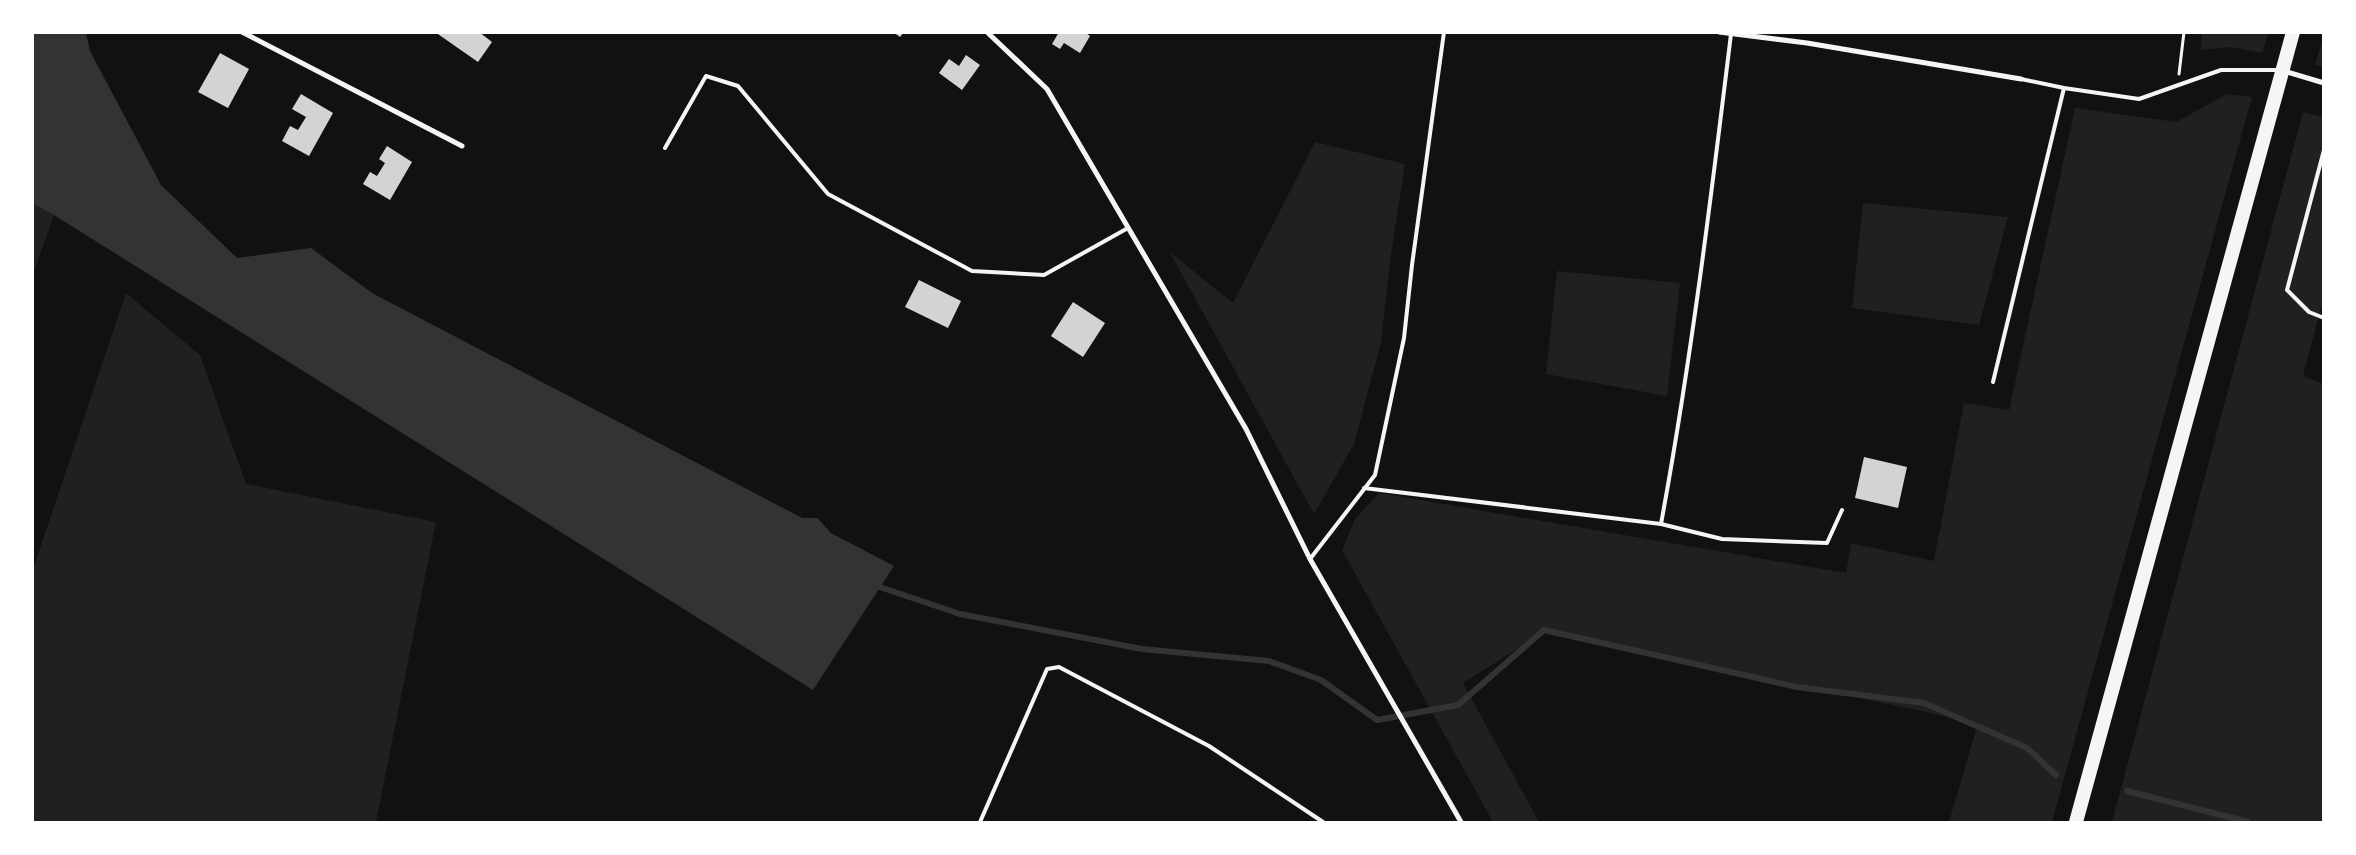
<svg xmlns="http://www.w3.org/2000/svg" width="2356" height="855" font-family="'Fira Sans',sans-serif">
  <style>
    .green { fill: #202020 }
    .water { fill: #333 }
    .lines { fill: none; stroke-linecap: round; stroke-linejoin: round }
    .stream { stroke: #333; stroke-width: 6 }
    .building { fill: #d3d3d3 }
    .path { stroke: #f5f5f5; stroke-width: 3 }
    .service { stroke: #f5f5f5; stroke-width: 4 }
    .minor { stroke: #f5f5f5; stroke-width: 5 }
    .trunk { stroke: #f5f5f5; stroke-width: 14 }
  </style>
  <rect width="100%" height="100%" fill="#111"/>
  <path class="green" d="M2202,33V32L2269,33L2262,53L2231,47L2201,50Z
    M2323,38V67L2315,65Z
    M2227,94L2252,97L2052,822H1949L1978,723L1546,631L1463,683L1539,822H1493L1342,550L1355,519L1379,493L1846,573L1851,543L1934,561L1964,403L2009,410L2075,108L2176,122Z
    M2303,112L2323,117V300L2303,376L2324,384L2323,822H2112Z
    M1315,142L1405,164L1390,261L1381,342L1354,444L1314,514L1169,251L1233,303Z
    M1863,203L2008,217L1979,325L1852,308Z
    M33,204L54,215L33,274Z
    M1557,271L1680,283L1667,396L1546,374Z
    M126,293L200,355L246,484L436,522L376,822H33V569Z"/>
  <path class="water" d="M32,33H86L90,51L161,185L237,258L311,248L372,293L894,566L813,690L54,215L33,204Z"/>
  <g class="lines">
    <path class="stream" d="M800,521H816L827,533
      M874,585L960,614L1142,649L1269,661L1321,680L1377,720L1458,705L1544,630L1797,687L1924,703L2027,748L2056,775
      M2127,791L2248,822"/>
  </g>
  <path class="building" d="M435,32H479L492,42L478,62Z
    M893,32H904L900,37Z
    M1059,32H1085L1090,36L1080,53L1064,43L1060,49L1052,44Z
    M220,53L249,69L228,108L198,92Z
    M966,55L980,65L962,90L939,73L949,59L959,66Z
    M301,94L333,113L309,156L282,141L290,126L298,130L306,117L292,109Z
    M387,146L412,162L390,200L363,184L370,172L377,176L385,163L379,159Z
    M919,280L961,301L948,328L905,307Z
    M1073,302L1105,323L1083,357L1051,336Z
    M1864,457L1907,467L1898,508L1855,498Z"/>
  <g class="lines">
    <path class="path" d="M2179,74L2184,32"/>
    <path class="service" d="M2064,88L2139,99L2221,70H2280
      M665,148L706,76L738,86L828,194L972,271L1044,275L1128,228
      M2324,150L2287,290L2309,312L2324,318
      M1993,382L2064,88L2021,79
      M1364,488L1661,524C1691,361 1711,198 1731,34
      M1661,524L1722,539L1827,543L1842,510
      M1310,559L1375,475L1404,338L1412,265L1444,32
      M980,822L1047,669L1059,667L1209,746L1323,822"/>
    <path class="minor" d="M242,32L462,146
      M987,32L1047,89L1246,429L1310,559L1461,822
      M1719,32L1807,43L2021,79
      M2284,71L2324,83"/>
    <path class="trunk" d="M2076,822L2293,32"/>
  </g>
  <rect width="2356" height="855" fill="none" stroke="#ffffff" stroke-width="68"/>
</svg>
